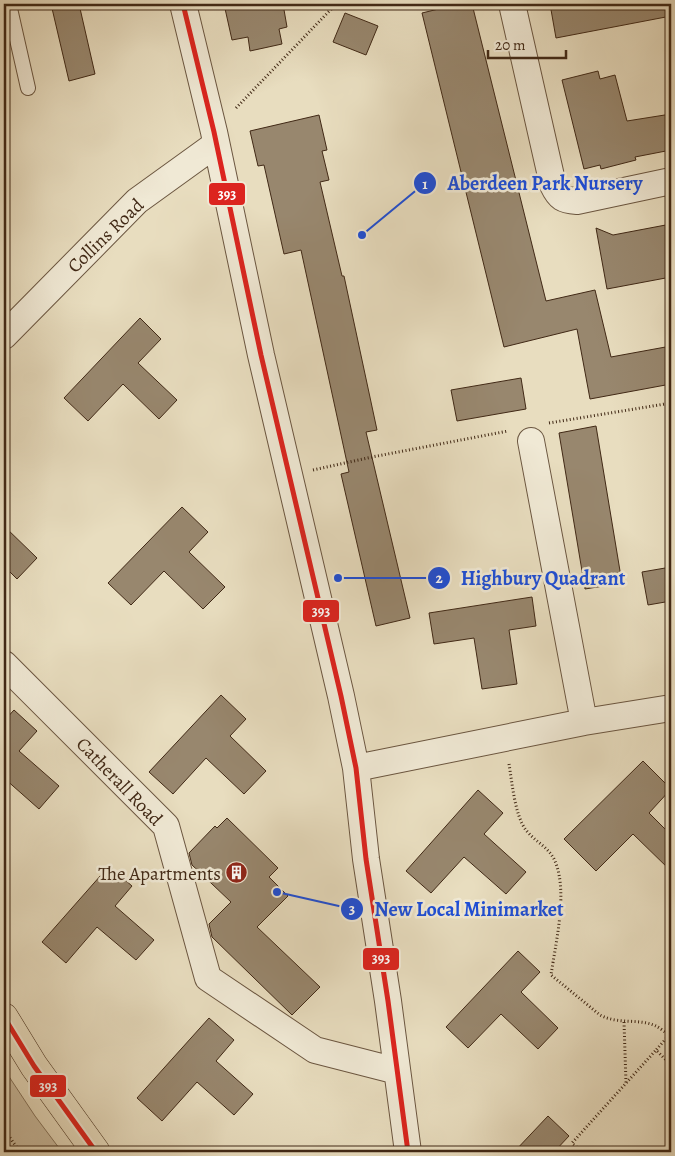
<svg xmlns="http://www.w3.org/2000/svg" width="675" height="1156" font-family="Alegreya,serif">
  <style>
    .green { fill: #ccbea2; stroke: #86745c }
    .building { fill: #98876e; stroke: #412916 }
    .lines { fill: none; stroke-linecap: round; stroke-linejoin: round }
    .lane-casing { stroke: #6b5640; stroke-width: 16 }
    .street-casing { stroke: #6b5640; stroke-width: 28 }
    .primary-casing { stroke: #412916; stroke-width: 29 }
    .path { stroke: #412916; stroke-width: 3; stroke-dasharray: 1 2.5; stroke-linecap: butt }
    .lane { stroke: #f0e9d5; stroke-width: 14 }
    .street { stroke: #f0e9d5; stroke-width: 26 }
    .primary { stroke: #e8ddbf; stroke-width: 28 }
    .bus-1-casing { stroke: #f0e9d5; stroke-width: 9 }
    .bus-1 { stroke: #dc241f; stroke-width: 5 }
    .labels { text-anchor: middle; stroke-width: 5; stroke-linejoin: round; paint-order: stroke }
    .street-label { font-size: 19px; fill: #412916; stroke: #f0e9d5 }
    .poi-label { font-size: 19px; fill: #412916; stroke: #f0e9d5; text-anchor: end }
    .leader { fill: none; stroke: #1d4ed8; stroke-width: 2 }
    .callout-dot { fill: #1d4ed8; stroke: #f0e9d5; stroke-width: 2 }
    .mark-label { font-size: 15px; text-anchor: middle; font-weight: bold; fill: #fff }
    .callout-label { font-size: 20px; text-anchor: middle; font-weight: bold; fill: #1d4ed8; stroke: #f0e9d5; stroke-width: 5; stroke-linejoin: round; paint-order: stroke }
    .line-badge { stroke: #f0e9d5; stroke-width: 2 }
    .badge-label { font-size: 14px; text-anchor: middle; font-weight: bold; fill: #fff }
  </style>
  <rect width="100%" height="100%" fill="#e8ddbf"/>
  <filter id="stains"><feTurbulence type="fractalNoise" baseFrequency=".004" numOctaves="4"/><feColorMatrix values="0 0 0 0 .2 0 0 0 0 .09 0 0 0 0 .02 0 0 0 .5 -.17"/></filter>
  <radialGradient id="worn" r=".72"><stop offset=".6" stop-color="#630" stop-opacity="0"/><stop offset="1" stop-color="#630" stop-opacity=".3"/></radialGradient>
  <path class="green" d="M4,1069L35,1116L62,1152H4Z"/>
  <path class="building" d="M51,4H79L95,74L69,81Z
    M224,4H283L287,27L279,29L282,44L250,51L248,37L232,40Z
    M459,4H472L546,301L595,290L611,357L671,346V384L590,399L577,329L504,347L422,13Z
    M550,4H671V16L556,38Z
    M345,13L378,26L366,55L333,42Z
    M598,71L600,79L615,75L627,121L671,114V150L635,157L636,160L601,169L600,165L584,169L562,80Z
    M319,115L327,150L322,151L329,180L320,182L342,276H344L377,430L366,432L410,618L376,626L341,474L349,472L301,250L284,254L264,165L258,166L250,131Z
    M671,224V277L607,289L596,228L613,235Z
    M140,318L161,339L138,363L177,400L159,419L123,384L88,421L64,398Z
    M521,378L526,409L457,421L451,390Z
    M596,426L622,583L585,589L559,433Z
    M182,507L208,532L189,552L225,587L203,609L164,571L131,605L108,583Z
    M4,526L37,558L17,579L4,566Z
    M671,567V601L648,605L642,572Z
    M532,597L536,626L509,630L517,684L482,689L474,638L434,644L429,613Z
    M221,695L246,719L230,736L266,771L244,794L206,758L173,794L149,772Z
    M14,710L37,731L19,751L59,786L39,809L4,778V721Z
    M643,761L671,789L649,813L671,835V871L633,834L596,871L564,839Z
    M478,790L503,813L484,834L526,872L506,894L464,857L431,893L406,871Z
    M227,818L278,868L269,877L288,896L257,927L320,987L292,1015L212,937L209,924L231,902L192,865L189,853L215,826L217,828Z
    M109,866L132,886L115,906L154,940L136,960L97,927L66,963L42,942Z
    M518,951L540,972L521,992L558,1028L538,1049L501,1014L468,1048L446,1027Z
    M209,1018L234,1040L216,1061L253,1094L234,1115L197,1082L162,1121L137,1098Z
    M548,1116L569,1136L554,1152H514Z"/>
  <g class="lines">
    <defs>
      <path id="lane" d="M9,4L28,88"/>
      <path id="street" d="M183,4L214,132L261,355L341,696L356,768L366,859L388,1001L408,1152
        M512,4L553,185C559,198 563,200 577,201L671,181
        M4,336L137,201L216,144
        M531,441L584,722
        M4,664L166,826L208,978L315,1050L397,1071
        M356,768L584,722L671,708"/>
      <path id="primary" d="M4,1017L34,1066L96,1152"/>
    </defs>
    <use href="#lane" class="lane-casing"/>
    <use href="#street" class="street-casing"/>
    <use href="#primary" class="primary-casing"/>
    <path class="path" d="M236,108L336,4
      M549,423L671,403
      M313,470L372,457L508,431
      M509,764C512,782 515,816 526,830C535,842 549,847 555,861C568,892 556,941 551,975L600,1015C619,1025 639,1018 656,1026C660,1028 665,1032 669,1035
      M624,1022L626,1083
      M671,1033L656,1050L671,1065
      M4,1129L20,1152
      M582,1152L572,1143L656,1050"/>
    <use href="#lane" class="lane"/>
    <use href="#street" class="street"/>
    <use href="#primary" class="primary"/>
    <defs>
      <path id="bus-1" d="M183,4L214,132L261,355L341,696L356,768L366,859L388,1001L408,1152
        M4,1017L34,1066L96,1152"/>
    </defs>
    <use href="#bus-1" class="bus-1-casing"/>
    <use href="#bus-1" class="bus-1"/>
  </g>
  <defs>
    <symbol id="building-disc" viewBox="-11 -11 22 22"><circle r="9.5" fill="#8f2418" stroke="#f0e9d5"/><path d="M-4-6H4V6H1V3H-1V6H-4ZM-2.5-4.3h1.7v1.8h-1.7ZM.8-4.3h1.7v1.8H.8ZM-2.5-1h1.7V.8h-1.7ZM.8-1h1.7V.8H.8Z" fill="#fff"/></symbol>
  </defs>
  <g fill-rule="evenodd">
    <use href="#building-disc" x="224" y="860" width="25" height="25"/>
  </g>
  <g class="labels">
    <g class="street-label">
      <text transform="translate(105 235) rotate(-44)" y="7">Collins Road</text>
      <text transform="translate(120 781) rotate(46)" y="7">Catherall Road</text>
    </g>
    <g class="poi-label">
      <text x="221" y="880">The Apartments</text>
    </g>
  </g>
  <path class="leader" d="M362 235L425 183M338 578L439 578M277 892L352 909"/>
  <g class="callout-dot">
    <circle cx="362" cy="235" r="5"/>
    <circle cx="338" cy="578" r="5"/>
    <circle cx="277" cy="892" r="5"/>
    <circle cx="425" cy="183" r="12"/>
    <circle cx="439" cy="578" r="12"/>
    <circle cx="352" cy="909" r="12"/>
  </g>
  <g class="mark-label">
    <text x="425" y="189">1</text>
    <text x="439" y="583">2</text>
    <text x="352" y="914">3</text>
  </g>
  <g class="callout-label">
    <text x="545" y="190">Aberdeen Park Nursery</text>
    <text x="543" y="585">Highbury Quadrant</text>
    <text x="469" y="916">New Local Minimarket</text>
  </g>
  <g class="line-badge">
    <rect x="208" y="182" width="38" height="24" rx="5" fill="#dc241f"/>
    <rect x="302" y="599" width="38" height="24" rx="5" fill="#dc241f"/>
    <rect x="362" y="947" width="38" height="24" rx="5" fill="#dc241f"/>
    <rect x="29" y="1074" width="38" height="24" rx="5" fill="#dc241f"/>
  </g>
  <g class="badge-label">
    <text x="227" y="199">393</text>
    <text x="321" y="616">393</text>
    <text x="381" y="963">393</text>
    <text x="48" y="1091">393</text>
  </g>
  <rect width="675" height="1156" fill="none" stroke="#e8ddbf" stroke-width="20"/>
  <rect x="5" y="5" width="665" height="1146" fill="none" stroke="#412916" stroke-width="2.5"/>
  <rect x="10" y="10" width="655" height="1136" fill="none" stroke="#412916"/>
  <path d="M488 50v8h78v-8" fill="none" stroke="#412916" stroke-width="2.5"/>
  <text x="495" y="50" font-size="15" fill="#412916" stroke="#f0e9d5" stroke-width="4" paint-order="stroke">20 m</text>
  <rect width="100%" height="100%" filter="url(#stains)"/>
  <rect width="100%" height="100%" fill="url(#worn)"/>
</svg>
